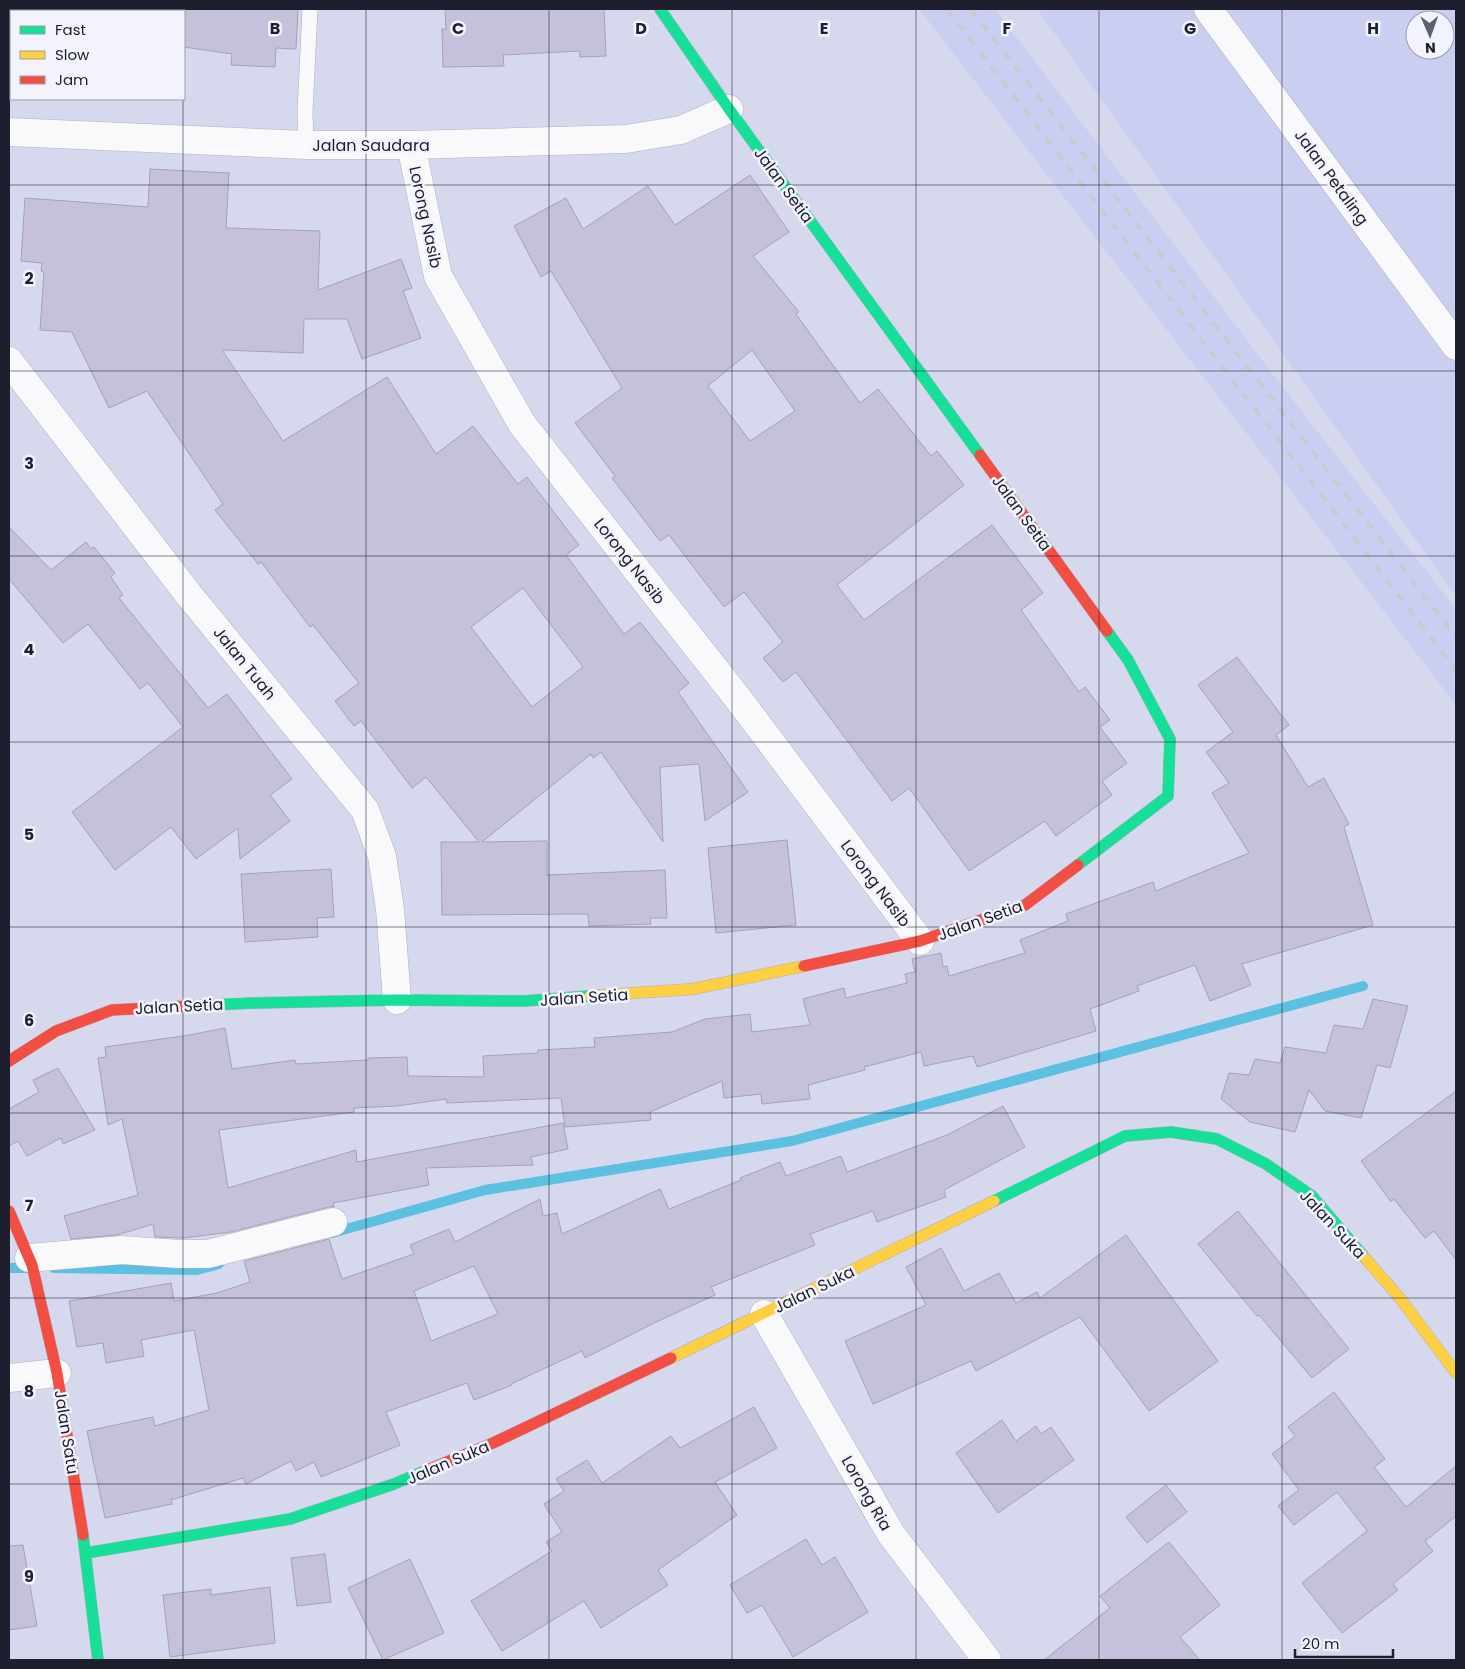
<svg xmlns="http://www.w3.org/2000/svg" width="1465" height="1669" font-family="Poppins,sans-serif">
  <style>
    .built { fill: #cacef1; fill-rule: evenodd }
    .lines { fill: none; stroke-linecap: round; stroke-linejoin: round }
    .stream { stroke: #5cc0e0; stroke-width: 10 }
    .building { fill: #c6c1da; stroke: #a4a2b3; fill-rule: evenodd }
    .lane-casing { stroke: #aeb0c1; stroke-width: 16 }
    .street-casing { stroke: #aeb0c1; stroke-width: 29 }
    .fast-casing { stroke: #aeb0c1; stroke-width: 12 }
    .slow-casing { stroke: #aeb0c1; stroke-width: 12 }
    .jam-casing { stroke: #aeb0c1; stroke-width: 12 }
    .lane { stroke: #f9f9fc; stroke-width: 15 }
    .street { stroke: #f9f9fc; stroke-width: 28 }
    .fast { stroke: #16e098; stroke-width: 11 }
    .slow { stroke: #ffcf43; stroke-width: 11 }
    .jam { stroke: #f24e42; stroke-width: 11 }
    .rail { stroke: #c9cacf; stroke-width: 4; stroke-dasharray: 9 9; stroke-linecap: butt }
    .grid { fill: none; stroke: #1e1f2e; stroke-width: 1; stroke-opacity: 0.55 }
    .labels { text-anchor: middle; stroke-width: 5; stroke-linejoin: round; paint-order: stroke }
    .street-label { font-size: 16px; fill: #1e1f2e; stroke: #f2f3fc }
    .grid-label { font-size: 16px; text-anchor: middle; font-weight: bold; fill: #1e1f2e; stroke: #f2f3fc; stroke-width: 5; stroke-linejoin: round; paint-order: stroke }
  </style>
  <rect width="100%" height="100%" fill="#d6d8ee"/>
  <path class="built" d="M919,9H995L1275,377L1456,609V705Z
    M1037,9H1456V596ZM1415,20H1445V50H1415Z"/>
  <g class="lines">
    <path class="stream" d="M332,1233L485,1190L792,1141L1363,986
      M9,1268H30
      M54,1268L197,1270L219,1264"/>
  </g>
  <path class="building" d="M184,9H298L296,49L276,48L275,67L231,65L232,54L184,47Z
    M445,9H604L606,56L580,57V51L503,55L504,66L443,67L442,29H446Z
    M150,169L229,173L226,228L320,231L318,290L401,259L412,288L403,291L421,338L362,359L347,319H304L303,353L222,350L283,441L387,377L436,454L473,426L518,484L527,477L579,545L566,555L624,634L640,622L689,683L678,692L748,792L705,821L699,764L660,767L663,842L601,752L593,758L591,754L482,842L547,841V875L665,870L667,918H650L651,924L589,926L588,914L442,915L441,842H479L426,777L412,788L361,721L354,726L335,701L359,683L313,625L310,627L261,562L258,564L215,510L223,504L147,391L109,408L72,332L40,330L44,272L41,271L42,263L21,261L25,198L148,207ZM523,588L583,667L532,707L471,627Z
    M750,175L789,232L753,256L799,312L796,314L860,403L878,389L931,456L937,451L964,485L837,585L864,620L992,525L1043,593L1021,610L1079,692L1085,687L1110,720L1100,727L1127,763L1102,781L1112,795L1056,836L1045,821L969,871L909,788L892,801L796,672L783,682L763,658L783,642L744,592L724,607L669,535L660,541L612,478L615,476L575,423L622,388L551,271L541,277L514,226L566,198L583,229L648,186L675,225ZM752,350L795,411L750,441L708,386Z
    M9,527L51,570L86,542L91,549L94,547L115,573L111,577L123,595L119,598L208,708L227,694L292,779L270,795L290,821L240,859L238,828L196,859L171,827L115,870L72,812L183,727L148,683L140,689L88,624L63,643L9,579Z
    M1237,657L1289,725L1276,735L1308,787L1324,778L1349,824L1344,827L1373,925L1242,964L1251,985L1210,1001L1195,965L1137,986L1139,991L1090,1009L1096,1031L977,1067L973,1056L924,1066L921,1052L864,1067L865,1070L808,1085L810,1099L762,1104L761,1094L724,1098L722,1081L650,1112L651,1120L565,1127L561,1098L447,1103L446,1099L397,1106L354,1108V1112L219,1130L228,1188L356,1150L357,1162L563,1123L568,1149L531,1157L533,1165L426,1168L429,1185L333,1203L334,1207H329L231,1232L184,1238L155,1237L153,1224L117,1235L71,1239L64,1216L138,1195L122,1119L108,1125L98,1058L106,1057L105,1047L190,1035L225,1028L232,1069L295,1060L296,1064L368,1060V1058L407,1057L408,1076L484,1077L483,1056L538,1053V1050L595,1047L594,1038L672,1032L705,1019L750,1014L752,1032L810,1025L803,999L844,988L846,998L907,983L905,974L915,972L912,959L941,953L943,967L947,966L949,976L1025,953L1020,940L1068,921L1066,914L1153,882L1156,891L1249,853L1212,793L1229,783L1206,752L1233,732L1198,685Z
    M787,840L796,925L716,933L708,848Z
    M331,869L334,917L317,918L318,937L245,942L241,874Z
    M1373,999L1408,1006L1390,1068L1377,1065L1361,1118L1325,1111L1309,1090L1295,1132L1250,1122L1221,1099L1229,1073L1249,1075L1255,1059L1280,1063L1285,1047L1326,1053L1334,1025L1363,1029Z
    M58,1068L95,1130L63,1144L61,1138L27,1156L18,1141L9,1146V1109L39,1092L33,1080Z
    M1456,1091V1260L1434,1231L1425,1238L1394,1199L1391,1202L1361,1161Z
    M1003,1106L1025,1147L944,1190L946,1197L877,1222L873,1211L810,1234L815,1245L711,1287L715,1295L654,1323L585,1358L582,1351L511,1384L512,1385L474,1400L467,1383L386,1412L400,1445L321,1477L314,1462L296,1471L291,1461L246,1484L243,1478L171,1500L172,1504L105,1518L87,1431L153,1417L155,1426L209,1410L194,1330L141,1340L144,1356L106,1363L103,1343L77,1347L69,1301L171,1283L174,1301L217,1293L250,1282L244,1261L329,1239L342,1279L414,1254L410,1245L449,1229L455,1242L540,1199L543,1216L557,1213L562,1234L660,1189L669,1209L741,1180L740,1178L780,1162L786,1176L841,1156L847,1172L947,1135ZM474,1266L498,1314L431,1341L414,1291Z
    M1238,1211L1349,1349L1312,1378L1259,1315L1257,1316L1198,1244Z
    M1126,1235L1218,1361L1149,1411L1080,1317L976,1371L971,1361L873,1404L845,1341L926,1305L906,1267L941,1248L964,1291L999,1273L1016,1303L1037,1292L1040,1298Z
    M1334,1392L1385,1459L1374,1467L1406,1507L1456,1466V1516L1425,1541L1433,1551L1393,1584L1398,1590L1342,1633L1302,1583L1367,1531L1337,1492L1294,1525L1278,1506L1299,1490L1272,1454L1295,1436L1288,1427Z
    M754,1407L777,1448L715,1482L737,1515L658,1570L668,1585L601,1628L584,1601L502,1651L471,1601L552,1551L546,1542L562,1532L544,1504L564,1491L556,1479L587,1460L602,1483L671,1436L680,1448Z
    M1002,1420L1016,1441L1036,1426L1041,1434L1051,1427L1074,1460L998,1513L956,1453Z
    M1166,1485L1187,1512L1147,1543L1126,1517Z
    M806,1539L822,1565L835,1557L868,1612L793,1657L762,1605L747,1613L730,1585Z
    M1169,1542L1220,1605L1180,1637L1200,1660H1044L1110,1608L1100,1596Z
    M23,1545L37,1626L9,1630V1546Z
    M325,1554L331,1602L297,1606L291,1558Z
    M410,1559L444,1633L383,1660L348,1588Z
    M270,1587L275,1643L170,1657L163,1595L211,1589V1595Z"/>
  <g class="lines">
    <defs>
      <path id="lane" d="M306,145L305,112L310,9"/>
      <path id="street" d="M1208,9L1456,346
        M9,132L306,145H411L626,139L681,130L729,109
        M411,145L438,276L522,424L743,705L920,941
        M9,361L189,595L365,810L382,856L390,909L397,1000
        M29,1258L122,1250L179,1254H208L333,1222
        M764,1314L891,1534L987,1660
        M9,1378L57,1373"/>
      <path id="fast" d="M660,9L729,109L980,455
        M1078,865L1168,796L1170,739L1128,660L1107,631
        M188,1006L253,1003L397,1000L524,1001L590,996
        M994,1201L1125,1136L1171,1132L1217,1139L1266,1164L1312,1196L1365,1258
        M83,1535L98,1660
        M86,1553L290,1519L394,1484L427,1470"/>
      <path id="slow" d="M590,996L693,989L804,966
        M1365,1258L1399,1297L1456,1373
        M671,1358L994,1201"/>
      <path id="jam" d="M980,455L1107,631
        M804,966L920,941L1025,905L1078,865
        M9,1061L56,1031L112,1010L188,1006
        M9,1211L32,1265L57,1373L83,1535
        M427,1470L493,1443L671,1358"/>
    </defs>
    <use href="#lane" class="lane-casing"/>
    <use href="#street" class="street-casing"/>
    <use href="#fast" class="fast-casing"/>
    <use href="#slow" class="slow-casing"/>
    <use href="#jam" class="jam-casing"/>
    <use href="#lane" class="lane"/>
    <use href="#street" class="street"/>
    <use href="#fast" class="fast"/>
    <use href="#slow" class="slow"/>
    <use href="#jam" class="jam"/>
    <path class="rail" d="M947,9L1456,670
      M971,9L1456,637"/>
  </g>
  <path class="grid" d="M183,9V11M366,9V1660M549,9V1660M732,9V1660M916,9V1660M1099,9V1660M1282,9V1660M183,99V1660M9,185H1456M9,371H1456M9,556H1456M9,742H1456M9,927H1456M9,1113H1456M9,1298H1456M9,1484H1456"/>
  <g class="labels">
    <g class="street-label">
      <text x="371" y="151">Jalan Saudara</text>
      <text transform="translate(1332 177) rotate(54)" y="6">Jalan Petaling</text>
      <text transform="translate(784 185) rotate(54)" y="6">Jalan Setia</text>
      <text transform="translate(426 217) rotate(78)" y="6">Lorong Nasib</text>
      <text transform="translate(1022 513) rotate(54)" y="6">Jalan Setia</text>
      <text transform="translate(630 561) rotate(52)" y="6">Lorong Nasib</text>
      <text transform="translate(245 663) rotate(51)" y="6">Jalan Tuah</text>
      <text transform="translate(876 883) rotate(53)" y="6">Lorong Nasib</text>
      <text transform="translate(980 920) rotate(-20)" y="6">Jalan Setia</text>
      <text transform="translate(584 997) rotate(-4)" y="6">Jalan Setia</text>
      <text transform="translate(179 1006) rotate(-3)" y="6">Jalan Setia</text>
      <text transform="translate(1333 1224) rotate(47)" y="6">Jalan Suka</text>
      <text transform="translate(814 1289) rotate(-26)" y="6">Jalan Suka</text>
      <text transform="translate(67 1432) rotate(81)" y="6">Jalan Satu</text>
      <text transform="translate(448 1462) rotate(-23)" y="6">Jalan Suka</text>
      <text transform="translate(867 1493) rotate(60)" y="6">Lorong Ria</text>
    </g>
  </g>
  <g class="grid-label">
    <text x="275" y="34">B</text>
    <text x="458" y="34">C</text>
    <text x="641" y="34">D</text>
    <text x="824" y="34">E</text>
    <text x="1007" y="34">F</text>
    <text x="1190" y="34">G</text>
    <text x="1373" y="34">H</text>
    <text x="29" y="284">2</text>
    <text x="29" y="469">3</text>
    <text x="29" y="655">4</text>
    <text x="29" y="840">5</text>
    <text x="29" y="1026">6</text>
    <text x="29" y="1211">7</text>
    <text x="29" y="1397">8</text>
    <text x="29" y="1582">9</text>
  </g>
  <rect width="1465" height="1669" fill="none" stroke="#1e1f2e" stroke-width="20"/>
  <rect x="10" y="10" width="175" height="90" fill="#f2f3fc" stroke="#9d9eaa"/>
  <rect x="20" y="26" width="25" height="8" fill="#16e098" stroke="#9d9eaa"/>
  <text x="55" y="35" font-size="15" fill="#1e1f2e">Fast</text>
  <rect x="20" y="51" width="25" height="8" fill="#ffcf43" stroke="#9d9eaa"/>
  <text x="55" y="60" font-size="15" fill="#1e1f2e">Slow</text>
  <rect x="20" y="76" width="25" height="8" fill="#f24e42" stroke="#9d9eaa"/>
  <text x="55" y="85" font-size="15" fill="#1e1f2e">Jam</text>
  <g transform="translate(1430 35) rotate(178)"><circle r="24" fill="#f2f3fc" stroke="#9d9eaa"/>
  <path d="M0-4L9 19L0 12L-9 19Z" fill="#5e6071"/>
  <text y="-8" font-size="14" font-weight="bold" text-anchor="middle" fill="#1e1f2e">N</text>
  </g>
  <path d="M1295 1649v8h98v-8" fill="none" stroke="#1e1f2e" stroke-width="2.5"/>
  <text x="1302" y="1649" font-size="15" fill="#1e1f2e" stroke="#f2f3fc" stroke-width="4" paint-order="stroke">20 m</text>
</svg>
